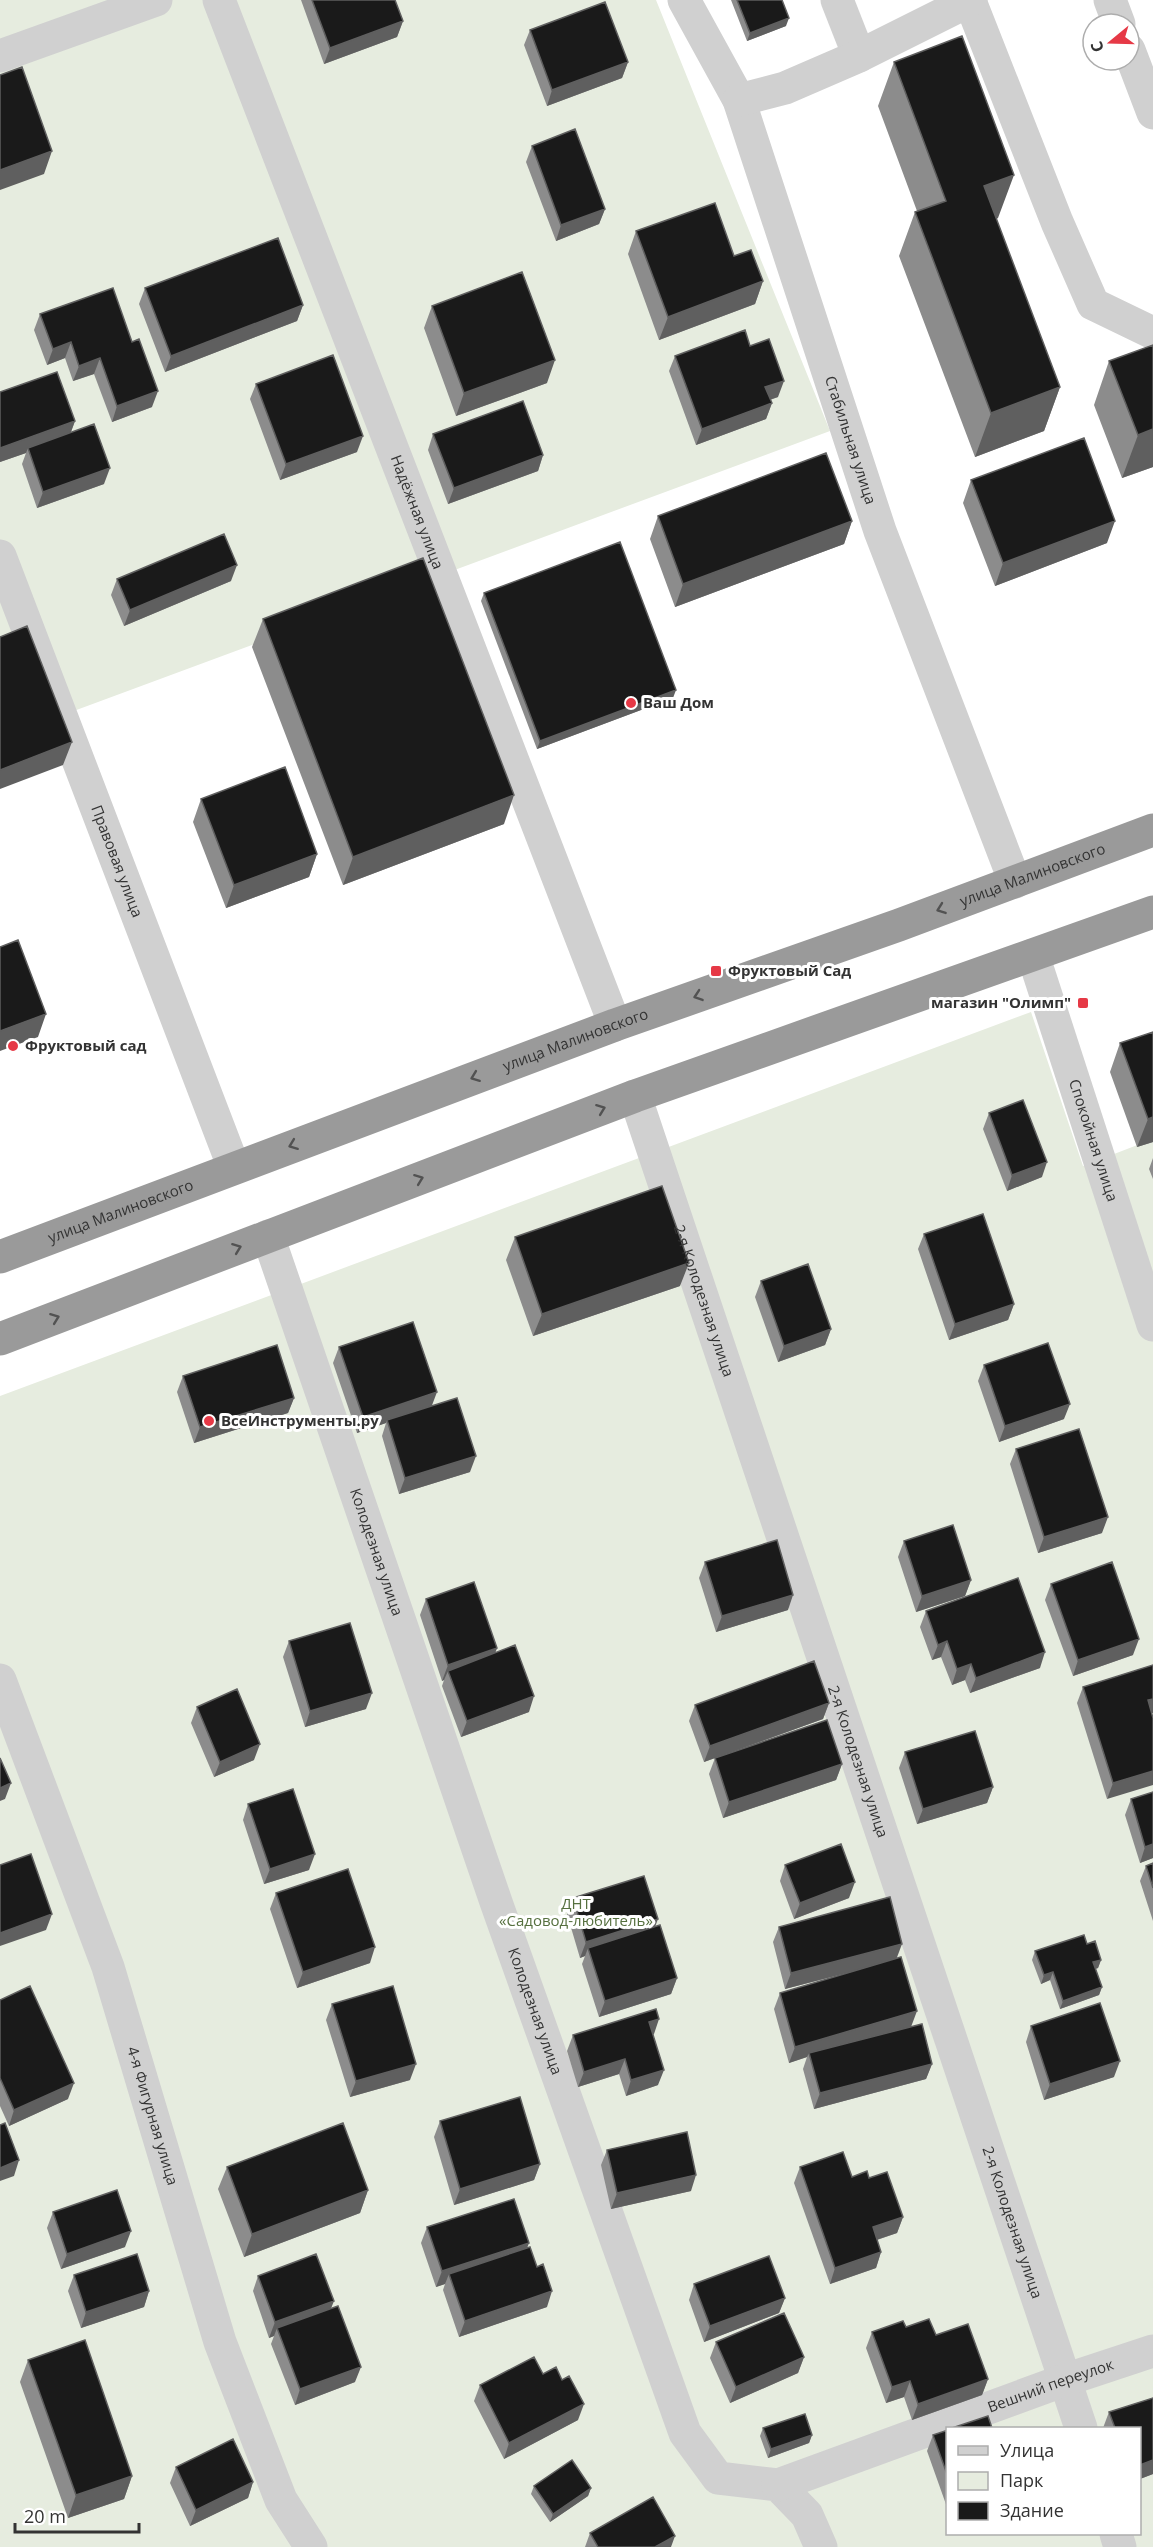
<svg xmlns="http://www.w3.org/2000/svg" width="1153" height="2547" font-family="'Open Sans',sans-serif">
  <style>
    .green { fill: #e6ecdf; fill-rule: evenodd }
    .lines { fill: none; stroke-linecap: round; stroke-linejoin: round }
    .minor { stroke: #d0d0d0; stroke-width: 33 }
    .highway { stroke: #9a9a9a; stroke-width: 33 }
    .wall { fill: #8c8c8c }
    .shaded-wall { fill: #5f5f5f }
    .building { fill: #1a1a1a; stroke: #5f5f5f; stroke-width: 1.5 }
    .oneway { stroke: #525252 }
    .poi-dot { fill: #e63946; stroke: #fff; stroke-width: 2 }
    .labels { text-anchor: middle; stroke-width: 6; stroke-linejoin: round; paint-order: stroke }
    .street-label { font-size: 15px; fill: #333; stroke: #fff }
    .poi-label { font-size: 15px; font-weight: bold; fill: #333; stroke: #fff; text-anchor: start }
    .park-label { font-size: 15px; fill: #56703f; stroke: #fff }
  </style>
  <rect width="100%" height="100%" fill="#fff"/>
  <path class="green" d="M0,0H656L830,431L71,712L0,637Z
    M1031,1012L1083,1166L1153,1139V2547H0V1396ZM948,2428H1140V2534H948Z"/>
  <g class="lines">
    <g class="minor">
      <path id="s1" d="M219,0L615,1025"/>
      <path id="s2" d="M684,0L739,100L880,531L1015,882"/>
      <path d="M837,0L859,56"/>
      <path d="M1110,0L1119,24"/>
      <path d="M970,1L1057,222L1093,304L1153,333"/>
      <path d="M1129,50L1153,113"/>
      <path d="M0,56L156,0"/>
      <path d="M739,100L785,88L859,56L971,0"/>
      <path id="s3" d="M0,556L234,1168"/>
      <path id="s4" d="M1033,955L1153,1325"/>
      <path id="s5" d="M635,1096L1081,2428"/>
      <path id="s6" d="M268,1236L496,1902L685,2433L718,2478L778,2485L807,2515L821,2547"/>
      <path id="s7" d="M0,1680L108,1967L220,2342L281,2500L311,2547"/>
      <path id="s8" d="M778,2485L1065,2380L1153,2351"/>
      <path d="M1116,2534L1120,2547"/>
    </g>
    <g class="highway">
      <path id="s9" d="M0,1257L615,1025L899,925L1153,830"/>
      <path d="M0,1339L635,1096L1153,912"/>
    </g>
  </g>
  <path class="wall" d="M301,0H395L403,21L397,37L324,64Z
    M731,0H782L786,26L747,41Z
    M530,30L628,62L622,78L547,106L524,45Z
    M894,62L998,218L996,219L1060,387L1044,431L975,457L899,256L915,212L917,211L878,106Z
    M532,146L605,209L599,224L556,241L526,162Z
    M636,231L734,256L763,281L755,304L659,340L628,254Z
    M113,288L152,407L112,422L94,374L73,381L65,358L47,365L34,330L40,314Z
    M145,288L303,305L297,321L165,372L139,304Z
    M432,306L547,383L456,416L424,328Z
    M750,346L778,397L770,400L772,403L766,419L696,445L669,371L675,356Z
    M1109,361L1153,467L1122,478L1094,405Z
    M256,384L357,452L280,480L250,399Z
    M0,392L75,421L71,432L104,484L37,508L22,464L26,453L0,462Z
    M433,434L543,455L538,471L448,504L428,450Z
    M971,480L1107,543L995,586L963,503Z
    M658,516L852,521L844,544L675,607L650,539Z
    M117,579L231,581L124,626L111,595Z
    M484,593L673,698L537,749L481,601Z
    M263,619L504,824L343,885L252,647Z
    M201,799L317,854L309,877L226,908L193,822Z
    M1153,1032V1142L1137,1147L1110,1072L1120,1043Z
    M989,1113L1042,1177L1007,1191L983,1129Z
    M1153,1158V1179L1149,1169Z
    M924,1234L1014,1304L1008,1320L949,1340L918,1249Z
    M515,1237L680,1286L533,1336L506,1260Z
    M761,1281L831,1329L825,1345L778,1362L755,1297Z
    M339,1347L432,1406L470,1472L399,1494L382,1436L386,1423L357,1433L333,1363Z
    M984,1365L1064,1419L999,1442L978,1381Z
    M183,1376L294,1398L288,1413L194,1443L177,1392Z
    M1016,1449L1102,1533L1038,1553L1010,1464Z
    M904,1541L971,1580L965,1596L916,1612L898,1557Z
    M705,1562L788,1610L716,1632L699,1578Z
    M1051,1584L1133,1655L1073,1676L1045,1600Z
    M426,1599L497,1648L495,1653L529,1712L461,1737L442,1686L444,1680L442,1681L420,1615Z
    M926,1611L1040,1668L970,1693L965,1680L952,1685L941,1657L932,1660L920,1627Z
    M289,1641L366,1709L305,1727L283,1657Z
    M1153,1665V1713H1152L1107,1799L1077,1703L1083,1687Z
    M829,1703L823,1719L724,1755L842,1764L836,1780L723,1818L709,1774L715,1758L704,1762L689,1721L695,1705Z
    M197,1707L254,1760L214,1777L191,1723Z
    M905,1752L993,1787L987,1803L917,1824L899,1768Z
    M1153,1792V1858L1140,1863L1125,1815L1131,1799Z
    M248,1804L309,1870L264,1884L243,1820Z
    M1153,1863V1921L1140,1881L1146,1866Z
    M785,1865L849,1898L794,1919L780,1881Z
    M276,1893L370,1963L297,1988L270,1909Z
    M573,1898L655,1927L677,1978L671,1994L599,2017L582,1964L585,1956L580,1958L567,1914Z
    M779,1927L897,1958L911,2026L932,2064L926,2079L814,2109L803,2069L807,2057L789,2063L774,2009L780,1993L851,1972L785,1989L773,1942Z
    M1087,1944L1101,1960L1098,1968L1096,1969L1102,1987L1099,1995L1060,2009L1050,1980L1041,1984L1032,1960L1035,1951Z
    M0,2000L68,2099L9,2126L0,2106Z
    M332,2004L410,2080L350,2097L326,2020Z
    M1031,2026L1114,2077L1044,2100L1026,2042Z
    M654,2034L653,2035L658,2085L626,2096L619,2074L578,2087L567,2051L573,2035Z
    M440,2121L540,2164L534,2180L454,2205L434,2137Z
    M607,2150L691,2191L611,2209L601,2165Z
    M227,2167L368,2190L360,2213L244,2257L218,2189Z
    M800,2167L852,2177L869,2178L903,2217L897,2233L877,2240L881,2252L876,2268L830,2284L794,2183Z
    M53,2212L125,2247L61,2269L47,2228Z
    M427,2227L527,2248L547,2307L459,2337L443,2290L445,2284L436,2287L421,2243Z
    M74,2275L149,2291L144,2307L81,2328L68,2291Z
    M258,2276L331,2308L355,2382L295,2405L271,2344L274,2336L269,2338L253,2291Z
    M694,2284L785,2298L779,2313L704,2342L689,2300Z
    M906,2327L936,2335L988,2379L982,2395L912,2420L904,2397L886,2403L866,2348L872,2332Z
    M716,2342L804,2357L798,2373L730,2403L710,2358Z
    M28,2360L132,2476L124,2499L68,2518L20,2382Z
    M543,2374L578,2420L504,2459L474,2401L480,2385Z
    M1153,2398V2474L1140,2479V2428H1103L1109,2412Z
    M763,2428L812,2435L809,2443L768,2458L760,2436Z
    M948,2430V2510L927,2451L933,2435Z
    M176,2467L253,2482L248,2498L190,2526L170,2483Z
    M534,2486L591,2488L588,2496L550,2522L531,2494Z
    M590,2533L671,2547H585Z"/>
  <path class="shaded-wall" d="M789,18L786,26L747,41L750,33Z
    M403,21L397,37L324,64L330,48Z
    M628,62L622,78L547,106L552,90Z
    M52,151L44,174L0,190V170Z
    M1014,175L998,218L968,230L984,186Z
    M605,209L599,224L556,241L561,225Z
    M763,281L755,304L659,340L668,317Z
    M303,305L297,321L165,372L171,356Z
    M71,342L65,358L47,365L53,349Z
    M100,358L94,374L73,381L79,366Z
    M555,360L547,383L456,416L464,393Z
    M784,381L778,397L760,403L765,387Z
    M1060,387L1044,431L975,457L991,413Z
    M158,391L152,407L112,422L117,406Z
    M772,403L766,419L696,445L702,429Z
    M75,421L69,437L28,448L26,453L0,462V448Z
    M1153,429V467L1122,478L1138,435Z
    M363,436L357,452L280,480L286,464Z
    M543,455L538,471L448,504L454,488Z
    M110,468L104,484L37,508L43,492Z
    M852,521L844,544L675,607L683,584Z
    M1115,521L1107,543L995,586L1003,563Z
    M237,565L231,581L124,626L130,610Z
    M676,690L673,698L537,749L540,741Z
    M72,742L63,765L0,789V770Z
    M514,795L504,824L343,885L353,857Z
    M317,854L309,877L226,908L234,885Z
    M46,1014L38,1037L0,1051V1031Z
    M1153,1117V1142L1137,1147L1148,1119Z
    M1047,1162L1042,1177L1007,1191L1012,1175Z
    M689,1263L680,1286L533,1336L542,1314Z
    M1014,1304L1008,1320L949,1340L955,1324Z
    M831,1329L825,1345L778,1362L784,1346Z
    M437,1392L431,1408L387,1420L386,1423L357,1433L363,1417Z
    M294,1398L288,1413L194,1443L200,1427Z
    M1070,1404L1064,1419L999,1442L1005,1426Z
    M476,1456L470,1472L399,1494L405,1478Z
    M1108,1517L1102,1533L1038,1553L1044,1537Z
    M971,1580L965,1596L916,1612L922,1596Z
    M793,1595L788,1610L716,1632L722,1616Z
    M1139,1639L1133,1655L1073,1676L1078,1660Z
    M947,1641L941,1657L932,1660L938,1645Z
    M497,1648L491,1664L448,1671L444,1680L442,1681L448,1665Z
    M1045,1652L1040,1668L970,1693L976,1678Z
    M971,1664L965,1680L952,1685L957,1669Z
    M372,1693L366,1709L305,1727L310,1711Z
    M534,1696L529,1712L461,1737L467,1721Z
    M1153,1699V1713L1142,1716L1148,1700Z
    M829,1703L823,1719L704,1762L710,1746Z
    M260,1744L254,1760L214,1777L220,1762Z
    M842,1764L836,1780L723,1818L729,1802Z
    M1153,1771V1785L1107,1799L1113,1783Z
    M11,1783L5,1799L0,1801V1788Z
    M993,1787L987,1803L917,1824L923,1809Z
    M1153,1844V1858L1140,1863L1145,1847Z
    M315,1854L309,1870L264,1884L270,1869Z
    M855,1882L849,1898L794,1919L800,1903Z
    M52,1914L46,1930L0,1946V1933Z
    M658,1919L652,1935L588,1948L585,1956L580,1958L586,1942Z
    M902,1944L896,1960L785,1989L791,1973Z
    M375,1947L370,1963L297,1988L303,1972Z
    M1101,1960L1098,1968L1090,1970L1093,1962Z
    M1053,1972L1050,1980L1041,1984L1044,1975Z
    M677,1978L671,1994L599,2017L605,2001Z
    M1102,1987L1099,1995L1060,2009L1063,2001Z
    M917,2011L911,2027L809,2053L807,2057L789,2063L795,2047Z
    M659,2019L654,2034L643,2038L649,2022Z
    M625,2059L619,2074L578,2087L584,2072Z
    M1120,2061L1114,2077L1044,2100L1050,2084Z
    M416,2064L410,2080L350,2097L356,2081Z
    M932,2064L926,2079L814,2109L820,2093Z
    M664,2070L658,2085L626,2096L631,2080Z
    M74,2083L68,2099L9,2126L14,2110Z
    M19,2160L14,2176L0,2181V2168Z
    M540,2164L534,2180L454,2205L460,2189Z
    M696,2175L691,2191L611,2209L617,2193Z
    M368,2190L360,2213L244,2257L252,2234Z
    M903,2217L897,2233L867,2243L873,2227Z
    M131,2231L125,2247L61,2269L67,2254Z
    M529,2243L523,2259L449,2274L445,2284L436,2287L442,2271Z
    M881,2252L876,2268L830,2284L835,2268Z
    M149,2291L144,2307L81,2328L86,2312Z
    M552,2291L547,2307L459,2337L465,2321Z
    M785,2298L779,2313L704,2342L710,2326Z
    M334,2301L328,2316L277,2328L274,2336L269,2338L275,2322Z
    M804,2357L798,2373L730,2403L736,2387Z
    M361,2367L355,2382L295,2405L300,2389Z
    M988,2379L982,2395L912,2420L918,2404Z
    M910,2381L904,2397L886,2403L892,2387Z
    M584,2404L578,2420L504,2459L509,2443Z
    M812,2435L809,2443L768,2458L771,2449Z
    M1153,2460V2474L1140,2479V2465Z
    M132,2476L124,2499L68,2518L76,2495Z
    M253,2482L248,2498L190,2526L196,2510Z
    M591,2488L588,2496L550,2522L553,2514Z
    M675,2536L671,2547H655Z"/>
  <path class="building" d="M312,0H395L403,21L330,48Z
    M737,0H782L789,18L750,33Z
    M605,2L628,62L552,90L530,30Z
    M962,36L1014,175L984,186L1060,387L991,413L915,212L946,201L894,62Z
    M22,67L52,151L0,170V75Z
    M575,129L605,209L561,225L532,146Z
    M715,203L734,256L751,250L763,281L668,317L636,231Z
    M278,238L303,305L171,356L145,288Z
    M522,272L555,360L464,393L432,306Z
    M113,288L132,342L139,339L158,391L117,406L100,358L79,366L71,342L53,349L40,314Z
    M745,330L750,346L769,339L784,381L765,387L772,403L702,429L675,356Z
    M1153,345V429L1138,435L1109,361Z
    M333,355L363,436L286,464L256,384Z
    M57,372L75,421L0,448V392Z
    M523,401L543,455L454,488L433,434Z
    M94,424L110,468L43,492L28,448Z
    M1084,438L1115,521L1003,563L971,480Z
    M826,453L852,521L683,584L658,516Z
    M224,534L237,565L130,610L117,579Z
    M620,542L676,690L540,741L484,593Z
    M423,558L514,795L353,857L263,619Z
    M27,626L72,742L0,770V637Z
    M285,767L317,854L234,885L201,799Z
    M18,940L46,1014L0,1031V947Z
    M1153,1032V1117L1148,1119L1120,1043Z
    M1023,1100L1047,1162L1012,1175L989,1113Z
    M662,1186L689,1263L542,1314L515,1237Z
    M983,1214L1014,1304L955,1324L924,1234Z
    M808,1264L831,1329L784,1346L761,1281Z
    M413,1322L437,1392L363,1417L339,1347Z
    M1048,1343L1070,1404L1005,1426L984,1365Z
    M277,1345L294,1398L200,1427L183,1376Z
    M457,1398L476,1456L405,1478L387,1420Z
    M1079,1429L1108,1517L1044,1537L1016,1449Z
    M953,1525L971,1580L922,1596L904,1541Z
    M777,1540L793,1595L722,1616L705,1562Z
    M1112,1562L1139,1639L1078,1660L1051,1584Z
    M1018,1578L1045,1652L976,1678L971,1664L957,1669L947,1641L938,1645L926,1611Z
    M474,1582L497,1648L448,1665L426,1599Z
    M350,1623L372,1693L310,1711L289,1641Z
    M515,1645L534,1696L467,1721L448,1671Z
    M814,1661L829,1703L710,1746L695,1705Z
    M1153,1665V1699L1148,1700L1153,1718V1771L1113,1783L1083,1687Z
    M237,1689L260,1744L220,1762L197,1707Z
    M827,1720L842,1764L729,1802L715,1758Z
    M975,1731L993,1787L923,1809L905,1752Z
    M0,1758L11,1783L0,1788Z
    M293,1789L315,1854L270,1869L248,1804Z
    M1153,1792V1844L1145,1847L1131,1799Z
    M841,1844L855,1882L800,1903L785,1865Z
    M31,1854L52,1914L0,1933V1865Z
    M1153,1863V1888L1146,1866Z
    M348,1869L375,1947L303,1972L276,1893Z
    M644,1876L658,1919L586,1942L573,1898Z
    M890,1897L902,1944L791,1973L779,1927Z
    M660,1925L677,1978L605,2001L588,1948Z
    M1084,1935L1087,1944L1095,1941L1101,1960L1093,1962L1102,1987L1063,2001L1053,1972L1044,1975L1035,1951Z
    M901,1957L917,2011L795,2047L780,1993Z
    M30,1986L74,2083L14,2110L0,2078V2000Z
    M393,1986L416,2064L356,2081L332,2004Z
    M1100,2003L1120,2061L1050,2084L1031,2026Z
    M656,2009L659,2019L649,2022L664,2070L631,2080L625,2059L584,2072L573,2035Z
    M922,2024L932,2064L820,2093L809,2053Z
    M520,2097L540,2164L460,2189L440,2121Z
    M5,2123L19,2160L0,2168V2125Z
    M343,2123L368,2190L252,2234L227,2167Z
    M687,2132L696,2175L617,2193L607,2150Z
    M843,2152L852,2177L867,2171L869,2178L887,2172L903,2217L873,2227L881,2252L835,2268L800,2167Z
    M117,2190L131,2231L67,2254L53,2212Z
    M514,2199L529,2243L442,2271L427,2227Z
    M530,2247L537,2267L543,2264L552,2291L465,2321L449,2274Z
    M137,2254L149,2291L86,2312L74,2275Z
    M316,2254L334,2301L275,2322L258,2276Z
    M769,2256L785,2298L710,2326L694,2284Z
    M338,2306L361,2367L300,2389L277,2328Z
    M784,2313L804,2357L736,2387L716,2342Z
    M929,2319L936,2335L968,2324L988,2379L918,2404L910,2381L892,2387L872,2332L903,2321L906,2327Z
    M85,2340L132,2476L76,2495L28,2360Z
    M534,2357L543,2374L556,2367L562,2380L569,2376L584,2404L509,2443L480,2385Z
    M1153,2398V2460L1140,2465V2428H1115L1109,2412Z
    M805,2414L812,2435L771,2449L763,2428Z
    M988,2416L992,2428H952Z
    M948,2430V2477L933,2435Z
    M233,2439L253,2482L196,2510L176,2467Z
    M572,2460L591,2488L553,2514L534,2486Z
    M653,2497L675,2536L655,2547H598L590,2533Z"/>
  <defs><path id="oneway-chevron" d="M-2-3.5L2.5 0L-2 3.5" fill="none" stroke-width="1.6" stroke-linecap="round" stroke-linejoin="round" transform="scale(1.5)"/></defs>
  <g class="oneway">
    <use href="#oneway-chevron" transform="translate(941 909) rotate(160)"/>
    <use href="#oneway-chevron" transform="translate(698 996) rotate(161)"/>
    <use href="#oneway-chevron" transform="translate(475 1077) rotate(159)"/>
    <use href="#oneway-chevron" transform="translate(601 1109) rotate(-21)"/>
    <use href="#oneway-chevron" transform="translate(293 1145) rotate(159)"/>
    <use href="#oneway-chevron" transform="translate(419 1179) rotate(-21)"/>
    <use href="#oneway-chevron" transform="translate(237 1248) rotate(-21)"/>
    <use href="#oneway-chevron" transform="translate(55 1318) rotate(-21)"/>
  </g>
  <g class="poi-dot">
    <circle cx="631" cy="703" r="6"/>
    <rect x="710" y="965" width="12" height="12" rx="3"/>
    <rect x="1077" y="997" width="12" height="12" rx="3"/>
    <circle cx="13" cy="1046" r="6"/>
    <circle cx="209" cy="1421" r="6"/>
  </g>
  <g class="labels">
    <g class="street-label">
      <text dy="5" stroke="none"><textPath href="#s2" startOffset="472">Стабильная улица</textPath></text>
      <text dy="5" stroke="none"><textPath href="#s1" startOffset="549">Надёжная улица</textPath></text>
      <text dy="5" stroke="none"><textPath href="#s3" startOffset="327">Правовая улица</textPath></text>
      <text dy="5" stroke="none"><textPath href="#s9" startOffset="1101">улица Малиновского</textPath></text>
      <text dy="5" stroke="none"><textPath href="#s9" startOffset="615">улица Малиновского</textPath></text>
      <text dy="5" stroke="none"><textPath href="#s4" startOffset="195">Спокойная улица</textPath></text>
      <text dy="5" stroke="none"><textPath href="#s9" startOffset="129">улица Малиновского</textPath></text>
      <text dy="5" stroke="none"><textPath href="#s5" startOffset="216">2-я Колодезная улица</textPath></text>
      <text dy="5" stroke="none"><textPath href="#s6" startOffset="334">Колодезная улица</textPath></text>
      <text dy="5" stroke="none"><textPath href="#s5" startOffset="702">2-я Колодезная улица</textPath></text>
      <text dy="5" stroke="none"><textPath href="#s6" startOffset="820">Колодезная улица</textPath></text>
      <text dy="5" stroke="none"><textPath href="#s7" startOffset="462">4-я Фигурная улица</textPath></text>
      <text dy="5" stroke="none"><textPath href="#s5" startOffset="1188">2-я Колодезная улица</textPath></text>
      <text dy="5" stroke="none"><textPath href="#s8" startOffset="290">Вешний переулок</textPath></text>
    </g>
    <g class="poi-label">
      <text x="643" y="708">Ваш Дом</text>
      <text x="728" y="976">Фруктовый Сад</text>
      <text x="1071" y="1008" text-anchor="end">магазин "Олимп"</text>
      <text x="25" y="1051">Фруктовый сад</text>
      <text x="221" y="1426">ВсеИнструменты.ру</text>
    </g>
    <g class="park-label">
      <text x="576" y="1909">ДНТ<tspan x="576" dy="17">«Садовод-любитель»</tspan></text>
    </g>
  </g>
  <rect x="946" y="2427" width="195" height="108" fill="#ffffff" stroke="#adadad" stroke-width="1.5"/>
  <rect x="958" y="2446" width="30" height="9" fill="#d0d0d0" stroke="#adadad" stroke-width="1.5"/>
  <text x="1000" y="2457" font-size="18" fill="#333333">Улица</text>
  <rect x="958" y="2472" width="30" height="18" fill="#e6ecdf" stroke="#adadad" stroke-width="1.5"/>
  <text x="1000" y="2487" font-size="18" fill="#333333">Парк</text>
  <rect x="958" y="2502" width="30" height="18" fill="#1a1a1a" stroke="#adadad" stroke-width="1.5"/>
  <text x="1000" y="2517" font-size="18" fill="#333333">Здание</text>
  <g transform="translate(1111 42) rotate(251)"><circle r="28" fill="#ffffff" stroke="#adadad" stroke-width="1.5"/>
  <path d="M0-4.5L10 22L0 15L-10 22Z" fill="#e63946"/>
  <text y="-9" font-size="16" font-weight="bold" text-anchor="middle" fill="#333333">С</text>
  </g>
  <path d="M15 2523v9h124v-9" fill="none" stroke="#333333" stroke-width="3"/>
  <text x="24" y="2523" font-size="18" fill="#333333" stroke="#ffffff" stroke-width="4.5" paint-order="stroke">20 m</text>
</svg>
